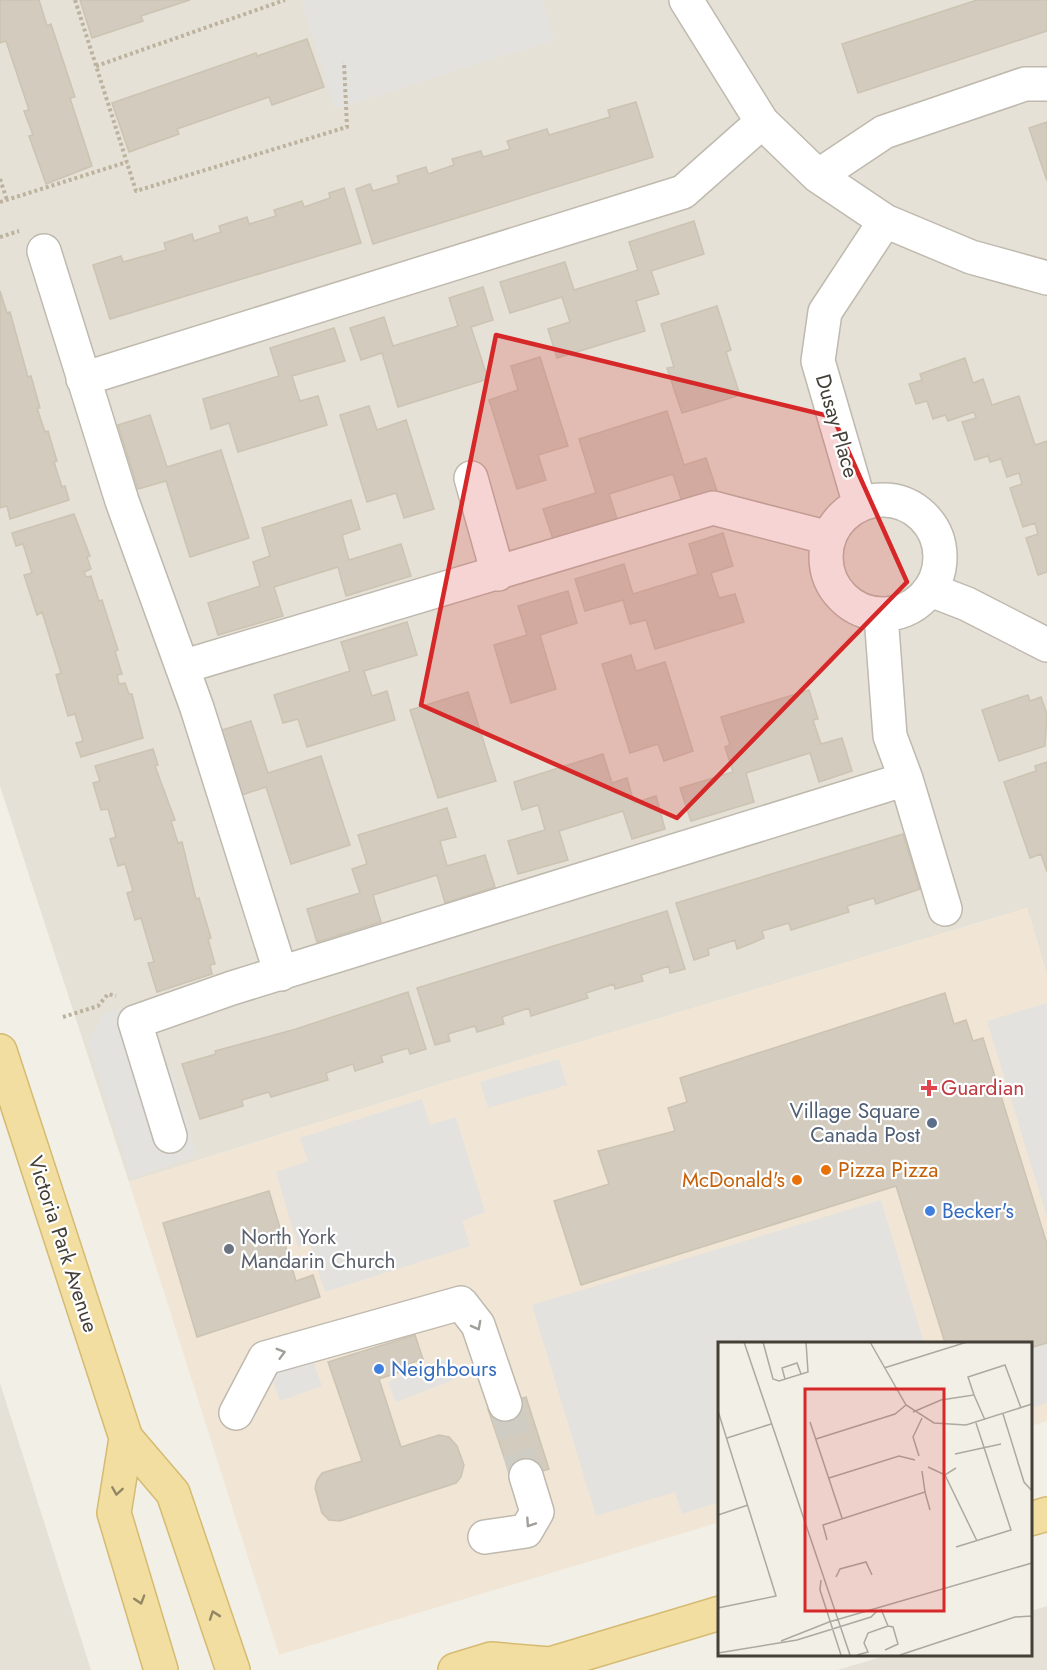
<svg xmlns="http://www.w3.org/2000/svg" width="1047" height="1670" font-family="Jost,sans-serif">
  <style>
    .residential { fill: #e5e1d6 }
    .commercial { fill: #f1e6d5 }
    .parking { fill: #e3e2df }
    .building { fill: #d2cbbe; stroke: #ccc3b2; stroke-width: 1.5 }
    .lines { fill: none; stroke-linecap: round; stroke-linejoin: round }
    .minor-tunnel { stroke: #cfccc4; stroke-width: 33; stroke-dasharray: 33 16; stroke-linecap: butt }
    .minor-casing { stroke: #bfb9ae; stroke-width: 36 }
    .major-casing { stroke: #d5bb72; stroke-width: 36 }
    .path { stroke: #bcb29e; stroke-width: 4; stroke-dasharray: 3 3; stroke-linecap: butt }
    .minor { stroke: #fff; stroke-width: 33 }
    .major { stroke: #f2dea0; stroke-width: 33 }
    .oneway { stroke: #a29f9b }
    .oneway2 { stroke: #928766 }
    .marked { fill: #d62828; fill-opacity: 0.2; stroke: #d62828; stroke-width: 4.5; stroke-linejoin: round }
    .health-dot { fill: #e0444e; stroke: #fff; stroke-width: 2 }
    .service-dot { fill: #5c6f8a; stroke: #fff; stroke-width: 2 }
    .food-dot { fill: #e8710a; stroke: #fff; stroke-width: 2 }
    .shop-dot { fill: #3f7fe0; stroke: #fff; stroke-width: 2 }
    .worship-dot { fill: #6b7280; stroke: #fff; stroke-width: 2 }
    .labels { text-anchor: middle; stroke-width: 4.5; stroke-linejoin: round; paint-order: stroke }
    .street-label { font-size: 21px; fill: #443f37; stroke: #fff }
    .health-label { font-size: 21px; fill: #be3a42; stroke: #fff; text-anchor: start }
    .service-label { font-size: 21px; fill: #4e5e75; stroke: #fff; text-anchor: end }
    .food-label { font-size: 21px; fill: #c56008; stroke: #fff; text-anchor: start }
    .shop-label { font-size: 21px; fill: #366cbe; stroke: #fff; text-anchor: start }
    .worship-label { font-size: 21px; fill: #5b616d; stroke: #fff; text-anchor: start }
    .inset-road { fill: none; stroke: #aca9a1; stroke-width: 1.5 }
    .view { fill: #d62828; fill-opacity: 0.15; stroke: #d62828; stroke-width: 3 }
    .inset-edge { fill: none; stroke: #443f37; stroke-width: 3 }
  </style>
  <rect width="100%" height="100%" fill="#f2efe7"/>
  <path class="residential" d="M0,0H1047V975L1027,908L450,1081L129,1182L0,786Z
    M0,1383L91,1670H0Z
    M1047,1606V1670H837L892,1654H1030L1031,1611Z"/>
  <path class="commercial" d="M1027,908L1047,975V1421L1031,1426L1030,1343H720V1522L279,1655L129,1182L450,1081Z"/>
  <path class="parking" d="M301,0H542L554,40L335,109Z
    M1047,1003V1217L987,1021Z
    M136,1006L159,1074L172,1070L197,1155L131,1179L88,1041L105,1012Z
    M559,1059L567,1085L488,1108L480,1082Z
    M422,1099L430,1125L456,1117L485,1212L462,1221L470,1246L325,1292L310,1244L298,1247L276,1172L308,1161L300,1138Z
    M881,1200L924,1343H720V1502L682,1514L675,1492L596,1516L532,1305Z
    M1047,1341V1403L1031,1408L1030,1346Z
    M446,1359L453,1380L396,1402L388,1382Z
    M313,1360L322,1386L280,1401L271,1375Z"/>
  <path class="building" d="M0,0H39L47,26L51,24L75,97L70,98L92,166L46,184L29,136L33,135L24,111L29,110L6,41L0,43Z
    M80,0H190L141,16L143,21L92,38Z
    M977,0H1047V31L858,93L842,44Z
    M307,39L324,87L272,105L269,97L177,129L179,134L129,152L112,103L256,53L257,56Z
    M636,102L653,157L373,244L356,189L370,184L373,191L399,183L397,176L426,167L428,174L454,165L452,159L481,151L483,157L510,149L507,141L547,129L549,135L610,117L608,110Z
    M1047,122V181L1029,128Z
    M344,188L361,243L110,319L93,265L121,256L123,262L166,250L164,243L192,234L194,241L221,232L219,226L247,217L249,224L276,216L274,210L287,206L302,201L304,207L330,198L329,193Z
    M694,221L704,254L651,271L659,294L636,301L645,331L557,358L548,329L570,322L562,297L510,313L500,282L565,262L574,290L638,270L629,242Z
    M483,287L493,320L471,327L488,379L398,407L382,353L361,360L350,328L384,317L393,346L458,326L449,298Z
    M0,291L7,313L10,312L28,377L31,376L40,408H37L45,432L48,431L57,461L54,462L62,487L65,486L69,500L10,519L7,506L0,508Z
    M717,306L731,350L726,352L740,395L682,413L667,368L674,367L661,324Z
    M334,328L345,361L292,376L300,401L318,396L327,425L238,452L229,423L211,429L203,399L279,376L270,348Z
    M540,357L568,446L538,455L546,480L517,489L489,400L518,390L511,366Z
    M965,358L973,383L983,379L992,405L1019,396L1035,445L1047,441V572L1038,575L1026,538L1038,534L1035,523L1023,527L1010,488L1022,484L1019,473L1007,477L1001,459L990,462L988,456L975,460L962,422L976,418L974,412L948,421L945,415L933,419L927,401L916,404L909,384L922,380L920,374Z
    M369,406L377,430L406,420L434,509L404,518L396,493L367,502L340,415Z
    M667,411L684,465L706,458L717,491L682,502L673,474L609,494L618,522L554,542L543,509L596,493L579,439Z
    M150,415L167,467L221,450L249,538L190,557L166,481L138,489L118,425Z
    M351,500L360,529L342,535L349,560L401,544L411,576L346,596L338,567L274,587L283,616L218,635L208,603L260,586L253,562L270,556L262,528Z
    M74,514L90,556L87,557L91,569L84,572L86,577L91,576L99,601L102,600L118,650L115,651L122,674L117,675L119,684L125,683L129,694H132L143,738L81,757L76,743L83,741L75,714L68,716L56,675L61,673L42,612L37,615L24,575L32,573L23,544L16,546L12,533Z
    M723,533L733,566L711,573L719,598L735,594L744,622L655,649L646,620L630,624L623,600L585,611L575,579L624,564L633,594L698,574L689,544Z
    M568,591L577,623L540,635L556,689L511,703L494,645L527,635L518,606Z
    M407,622L417,655L364,671L372,696L387,691L395,720L307,747L298,719L283,723L274,695L350,671L341,642Z
    M631,655L636,671L665,662L693,751L664,761L658,744L630,753L602,664Z
    M809,690L818,719L813,720L821,744L842,738L852,771L819,782L810,753L746,773L754,802L691,821L680,788L733,772L725,747L730,745L721,717Z
    M468,692L496,781L438,798L410,710Z
    M1028,695L1030,701L1041,697L1047,714L1045,746L999,761L982,710Z
    M251,721L268,773L321,756L350,845L291,864L266,787L239,796L219,731Z
    M153,749L158,765L155,766L175,820L171,821L178,843L182,842L196,899L199,898L211,938L208,939L215,964L210,965L212,974L157,992L148,963L154,962L141,918L135,920L127,893L133,891L125,864L118,866L110,839L116,837L108,809L101,810L93,783L100,781L95,766Z
    M603,754L612,783L627,778L634,803L656,796L665,829L632,839L623,811L559,831L568,860L518,874L508,841L545,830L538,805L522,810L514,782Z
    M1047,762V872L1041,854L1030,858L1004,782L1036,771L1035,766Z
    M447,808L456,837L440,841L447,866L485,855L495,887L445,903L437,875L373,895L381,922L317,942L307,909L360,893L352,869L367,864L358,835Z
    M903,834L920,889L876,904L874,898L847,906L849,912L791,930L789,923L762,931L764,938L750,944L737,949L735,940L708,949L709,955L694,960L676,903Z
    M667,911L685,969L670,973L669,966L641,975L643,981L615,989L614,984L586,993L588,998L531,1016L529,1008L502,1017L504,1024L477,1032L475,1026L448,1034L450,1041L435,1045L417,988Z
    M408,992L426,1049L410,1054L408,1048L381,1056L383,1062L355,1071L353,1064L326,1073L328,1080L271,1097L269,1092L242,1100L243,1106L200,1119L182,1064L216,1054L215,1051L296,1029Z
    M945,993L954,1024L966,1020L973,1041L983,1038L1047,1244V1343L1030,1348V1343H945L896,1186L581,1285L554,1201L609,1184L598,1151L675,1131L668,1108L687,1102L680,1078Z
    M269,1191L296,1281L313,1275L320,1297L197,1337L163,1223Z
    M415,1335L423,1359L408,1364L409,1369L379,1379L401,1447L439,1435L449,1437L457,1446L464,1465L461,1477L456,1483L340,1521L329,1520L322,1513L315,1488L317,1480L322,1473L362,1461L328,1362Z
    M526,1397L549,1469L512,1481L488,1409Z"/>
  <g class="lines">
    <path class="minor-tunnel" d="M505,1404L526,1476"/>
    <defs>
      <path id="minor" d="M686,0L762,122L818,176L885,221L971,257L1047,278
        M818,176L884,132L1025,84H1047
        M44,251L122,501L197,708L281,974
        M83,379L683,192L762,122
        M471,478L498,574
        M826 557a57 57 0 1 1 114 0a57 57 0 1 1-114 0Z
        M860,505L818,361L825,312L885,221
        M931,590L967,604L1047,645
        M182,667L713,508L829,538
        M906,779L945,909
        M170,1136L135,1022L232,988L906,779L890,736L881,615
        M236,1413L265,1358L461,1303L478,1325L505,1404
        M485,1537L526,1531L537,1512L526,1476"/>
      <path id="major" d="M0,1051L126,1438L173,1493L233,1670
        M126,1438L114,1513L161,1670
        M1030,1519L1047,1514
        M455,1670L491,1659L550,1664L720,1613"/>
    </defs>
    <use href="#minor" class="minor-casing"/>
    <use href="#major" class="major-casing"/>
    <path class="path" d="M75,0L136,191L347,127L344,62
      M96,66L285,0
      M0,179L7,200
      M0,202L127,162
      M0,237L19,231
      M63,1017L98,1006L108,994L116,996"/>
    <use href="#minor" class="minor"/>
    <use href="#major" class="major"/>
  </g>
  <defs><path id="oneway-chevron" d="M-2-3.5L2.5 0L-2 3.5" fill="none" stroke-width="1.6" stroke-linecap="round" stroke-linejoin="round" transform="scale(1.5)"/></defs>
  <g class="oneway">
    <use href="#oneway-chevron" transform="translate(477 1326) rotate(62)"/>
    <use href="#oneway-chevron" transform="translate(281 1353) rotate(-16)"/>
    <use href="#oneway-chevron" transform="translate(530 1523) rotate(124)"/>
  </g>
  <g class="oneway2">
    <use href="#oneway-chevron" transform="translate(117 1491) rotate(99)"/>
    <use href="#oneway-chevron" transform="translate(140 1600) rotate(73)"/>
    <use href="#oneway-chevron" transform="translate(214 1615) rotate(-109)"/>
  </g>
  <path class="marked" d="M496,335L833,417L907,582L677,818L421,705Z"/>
  <path class="health-dot" d="M926 1079h6v6h6v6h-6v6h-6v-6h-6v-6h6z"/>
  <circle class="service-dot" cx="932" cy="1123" r="6"/>
  <g class="food-dot">
    <circle cx="826" cy="1170" r="6"/>
    <circle cx="797" cy="1180" r="6"/>
  </g>
  <g class="shop-dot">
    <circle cx="930" cy="1211" r="6"/>
    <circle cx="379" cy="1369" r="6"/>
  </g>
  <circle class="worship-dot" cx="229" cy="1249" r="6"/>
  <g class="labels">
    <g class="street-label">
      <text transform="translate(837 426) rotate(74)" y="7">Dusay Place</text>
      <text transform="translate(63 1244) rotate(72)" y="7">Victoria Park Avenue</text>
    </g>
    <g class="health-label">
      <text x="941" y="1095">Guardian</text>
    </g>
    <g class="service-label">
      <text x="920" y="1118">Village Square<tspan x="920" dy="24">Canada Post</tspan></text>
    </g>
    <g class="food-label">
      <text x="838" y="1177">Pizza Pizza</text>
      <text x="785" y="1187" text-anchor="end">McDonald's</text>
    </g>
    <g class="shop-label">
      <text x="942" y="1218">Becker's</text>
      <text x="391" y="1376">Neighbours</text>
    </g>
    <g class="worship-label">
      <text x="241" y="1244">North York<tspan x="241" dy="24">Mandarin Church</tspan></text>
    </g>
  </g>
  <g transform="translate(718 1342)">
    <rect width="314" height="314" fill="#f2efe7"/>
    <path class="inset-road" d="M26,0L132,313M45,0L55,37L61,39L90,30L88,0M152,0L188,63L216,81L248,83L314,62M166,26L249,0M67,37L64,26L79,21L83,32M256,53L267,78M0,69L58,254L0,266M195,70L223,58L256,53L250,35L287,23L303,66M285,72L306,140L314,149M92,80L124,176M9,96L53,82M98,97L177,72L188,63M237,112L283,102M201,114L195,95L204,76M210,125L227,133L238,126M227,133L259,199M111,136L181,114L197,118M207,150L212,168M0,173L30,163M109,198L105,183L207,150L204,129M238,205L293,188L258,81M118,235L122,227L148,220L154,233M103,238L102,248L123,313M63,299L111,280L314,221M167,308L180,302L175,285L170,284M0,311L79,298L153,275L160,268M139,313L150,310L146,301L150,291L170,284L163,267M182,313L297,275L314,274"/>
    <path class="view" d="M87,47H226V269H87Z"/>
    <rect width="314" height="314" class="inset-edge"/>
  </g>
</svg>
